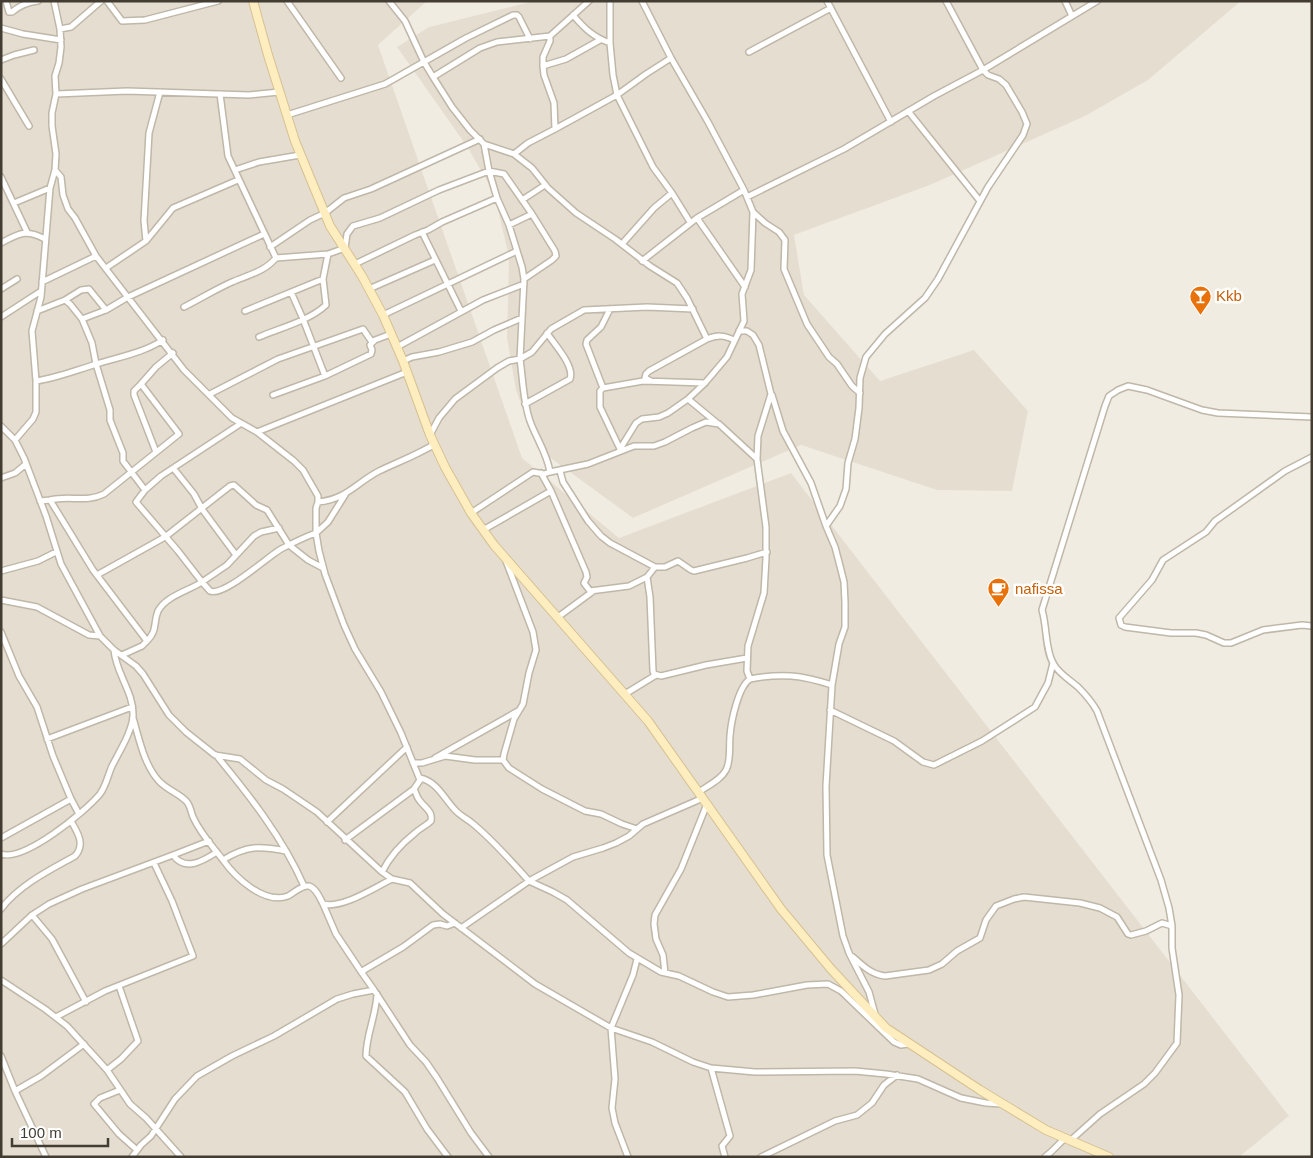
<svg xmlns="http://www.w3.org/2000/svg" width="1313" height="1158" font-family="Arial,sans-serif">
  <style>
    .residential { fill: #e5ded0 }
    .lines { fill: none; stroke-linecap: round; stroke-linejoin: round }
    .street-casing { stroke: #bfb7a8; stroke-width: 8 }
    .secondary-casing { stroke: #d5c193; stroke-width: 10 }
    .street { stroke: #fff; stroke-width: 5 }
    .secondary { stroke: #feedbf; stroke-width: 8 }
    .labels { text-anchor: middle; stroke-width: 5; stroke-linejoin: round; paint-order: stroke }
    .food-label { font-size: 15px; fill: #c56008; stroke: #fff; text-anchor: start }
  </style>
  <rect width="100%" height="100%" fill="#f1ece2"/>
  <path class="residential" d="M1,1H427L378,45L522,458L619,538L791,473L1289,1116L1239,1157H1Z
    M534,1H1241L1148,80L1085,116L930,185L794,235L804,295L880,381L974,350L1028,411L1012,491L937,490L801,445L633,518L537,448L516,390L507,338L509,257L494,193L468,148L397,47L429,27Z"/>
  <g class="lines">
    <defs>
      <path id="street" d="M6,1L9,12H12C19,6 29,2 38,1
        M107,1L122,21L145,20L218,1
        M287,1L341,78
        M389,1L405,21L424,62L433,77L452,107L470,130L484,144L514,154L532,168L548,188L576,213L615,239L650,266L677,283L687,298L707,339
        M642,1L671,58L708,122L744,190L753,212L765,223L779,232L785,240L784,269L807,324L829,357L837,364L852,386L860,393
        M827,1L891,122
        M1065,1L1072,16
        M573,15C584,28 593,37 610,43
        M1,28L23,34L61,40
        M60,29L71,27L101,1
        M749,52L831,8
        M671,58L646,74L617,95L653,167L672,193L690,222
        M1,60L14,55L34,50
        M543,66L566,59L600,40
        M433,77L480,48L497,42L550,36
        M1,79L29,126
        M56,94L127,91L249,95L279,92
        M220,94L228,156L276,258
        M908,111L980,201
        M287,115L385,84L466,38L513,15H517L519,17L530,39
        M555,129L617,95L613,75L610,43V1
        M514,154L528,143L555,129L554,103L544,75L543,66V57L550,41V36L589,1
        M55,170L61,177L63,195L68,209L75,218L96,256L184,370L232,418L257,432L294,461L303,470L318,496V502L316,508V533C304,537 293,543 281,549C267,557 224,597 210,591L202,582C188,591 166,596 158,611C153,623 158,630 147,641
        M235,170L259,162L300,155
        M1,177L27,232
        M747,197L844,149L934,96L983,70L1097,1
        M522,200L545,185
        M14,203L50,188
        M697,218L745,287
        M509,225L532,214
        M422,232L461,311
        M146,241L144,221L149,133L160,92
        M1,243C19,233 26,229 45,239
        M622,244L654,208L672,193
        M270,247L310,220L325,213L344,198L371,189L480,139
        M642,261L697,218L744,190
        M355,264L415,235L428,230L442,222L497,198
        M106,268L146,241L173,208L238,180
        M42,282L96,256
        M1,289L17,279
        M369,289L435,260
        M291,292L303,319L325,376
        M65,300L81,290L89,289L106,310
        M184,307C200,299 216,289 232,282C248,275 264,272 276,258L328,254L345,248L347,234L353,226L380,218L439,190L489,171L504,174L532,214L555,251L556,256L552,260L524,279
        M37,311L65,300L70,304L82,319L92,343L96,364L110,410V420L123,453V461L145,490
        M245,311L323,279
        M383,315L517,251
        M1,317L41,291
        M82,319L106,310L128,297L264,234
        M739,331H747L753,335L759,345L771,394L758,436L757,459L766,527V558L764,593L748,646L747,671L750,679C782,673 801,675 832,685L826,786L827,855L843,936L849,953L869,992L875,1014
        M259,337C280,328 309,321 326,305L323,279L328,254
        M397,347L483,300L524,284
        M403,361L412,357L439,352L472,342L494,330L522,318
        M36,381C57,378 76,370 97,364C119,357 143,353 163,340
        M651,381L645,378L646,374L649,371L707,339C717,335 724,335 734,340
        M141,384L134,391V395L156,452
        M603,388L586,344L587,340L601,327L610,309
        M210,394L278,359L363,329L372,342
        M273,395L325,376L371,354L372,350L370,345L375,340L391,334
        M772,395L783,431L811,483L826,526L840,506L846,489L848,463L855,439L859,408L860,378L866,357L885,334L925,298L938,279L988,187L1023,135L1027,124L1022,112L1006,85L999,79L988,75L983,70L946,1
        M688,399L717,423
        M525,404L570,379C575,366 554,344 547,333
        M240,424L161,476L145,490L136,502L178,551L202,582L227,565L254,536L261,532L279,528
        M1,426L15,440L24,458L46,516L61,564L100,636L114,650L136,666L143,674L169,715L186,732L215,755L240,759L266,780L283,789L317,812L382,872L392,879L410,883L443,914L535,984L611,1028L652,1042L693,1062L711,1068L755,1072L855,1071L886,1074L918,1079L961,1098L986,1103L1001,1104
        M257,432L407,372
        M430,435L439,418L455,399L497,368L509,361L520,359L524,279L522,267L509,225L497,198L489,171L484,144
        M15,440L33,419L36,412V381L32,331L41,297L50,188L55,170L56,154L52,126V113L56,94L55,76L59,63L61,47L60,29L54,1
        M620,449L636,423L642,419L659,417L668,413L688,399L705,383L727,357L744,321L742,294L751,270L753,212
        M621,451L600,407V391L603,388L643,381L705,383
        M1312,457L1285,471L1215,521L1206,532L1163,560L1152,580L1119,618L1121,625L1125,627L1171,633H1196L1206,635L1224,643H1231L1263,630L1302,625L1312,626
        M174,469L194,494L202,509L236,555
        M560,471L563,482L588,521L601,536L610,543L655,567H665L678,561L691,570L694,571L747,558L767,552
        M550,472L588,464L634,446H654L665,442L692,428L706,422L719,424L757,459
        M1,478L15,473L26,464
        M551,491L586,572L587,577L584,583L590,591L629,586L647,577L655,567
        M345,495L328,522L316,533L319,551L325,574L344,625L355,649L381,692L401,733L420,780L414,789L345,840
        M50,500C70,495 86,503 104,494L179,434L141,384L156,367L173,353
        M40,501L50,500L93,570L147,641L142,646L122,655
        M318,502C347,499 356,483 379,471C398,462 417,455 435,444
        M471,513L533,472L544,474L550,472C547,453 536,438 530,421C523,401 523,380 520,359L532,352L551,329L584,310L647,307L693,309
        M826,526L835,547L840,566L844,582L845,602V627L839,644L832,685
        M483,530L551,491L541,473
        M506,561L533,632L536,650L529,673L523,704L514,719L504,754L503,760L509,768L542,789L585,811L601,814L622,824L637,829
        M1,571L38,561L56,552
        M97,575L165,537L230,486L234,485L256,505L267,510L289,545L308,560L323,568
        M647,577L650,597L653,671L654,674L661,676L706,665L747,658
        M1,600L37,607L89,635L100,636
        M558,617L592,592
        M1,632L19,676L37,707L53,756L71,799
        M625,694L656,675
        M830,710L894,741L923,762L934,765L982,741L1035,707L1048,683L1053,663
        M133,718C139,738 144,765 159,781C167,790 179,793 187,802C191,807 191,814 194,819C201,834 213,847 223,860C247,845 260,846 286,851
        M47,739L132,707
        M216,755C249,795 283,838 304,886
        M435,758L518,711
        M413,763H422L445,756L475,760H503
        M420,778C438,782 444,799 456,811C461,816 467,819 472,823C493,840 511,861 529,881L573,857L603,848L616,843L629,836L643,824L703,798
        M699,792C707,786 721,780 726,770C731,761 729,747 730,736C731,722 738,687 750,679
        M327,822L407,747
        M1,838L71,799L79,814
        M1,854C24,862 85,812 100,794C106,786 108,775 112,766C119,752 132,732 133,716C134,692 116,674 114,650
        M173,855L209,841
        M223,860C235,877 264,905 288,896C294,893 301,885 309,886C316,888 320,898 323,904C342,909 374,888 392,879
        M382,872C390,856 401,844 415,833C420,828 426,826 431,821C433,811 425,808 420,801C417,798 416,793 414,789
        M323,904L336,934L362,973
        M1,909C19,885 50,870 75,856C86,844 77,832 71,821
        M32,915L52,939L86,1002
        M461,928L529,881L553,892L567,900L629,953L661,972L679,976L713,992L728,997L753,995L807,985L828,984L841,991L894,1042L901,1045L908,1044
        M1,944L32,915L49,904L82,889L173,855C185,872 203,861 217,852
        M853,957C863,966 871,974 885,976L929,970L942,964L957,951L980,938L986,920L996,906L1014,899L1024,897L1080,903L1100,908L1117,917L1128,934L1131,935L1146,931L1162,923L1172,926
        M665,973L663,955L656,939L654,924L655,915L681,869L707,804
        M1,980L45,1009L67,1026L107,1070L130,1104L146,1118L181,1157
        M374,990L410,1045L426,1062L437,1078L471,1133L489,1157
        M377,994C376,1016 366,1035 366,1056L405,1092L427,1129L448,1157
        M56,1017L105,991L193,956L172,901L154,863
        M1,1056L15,1091L46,1157
        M711,1068L730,1136L722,1146L725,1157
        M107,1070L121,1059L138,1041L119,986
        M120,1090L100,1098L94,1104L119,1134L137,1150
        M15,1091L41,1076L84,1044
        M1071,1140L1100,1114L1144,1084L1155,1073L1177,1043L1179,995L1172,948V926L1169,908L1161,880L1097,711C1092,702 1086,695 1078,687C1070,680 1058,673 1053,663C1045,649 1047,626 1042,610L1105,406L1109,396L1118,390L1128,386L1147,390L1202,410L1218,413L1312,417
        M132,1157L141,1145L151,1136L175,1099L197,1076L232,1056L274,1036L337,999L353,994L374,990L362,973L364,970L403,947L433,925L440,924L447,926L455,923
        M628,1157L615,1123L612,1108L615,1079L611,1028L633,975L637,959
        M761,1157L835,1121L857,1115L872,1103L884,1085L897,1075
        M1045,1157L1052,1151L1065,1138"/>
      <path id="secondary" d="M253,1L268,55L295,141L330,226L362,276L383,315L403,361L430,435L445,467L471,513L494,545L648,721L781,909L831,969L886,1028L980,1090L1046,1130L1109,1157"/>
    </defs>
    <use href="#street" class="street-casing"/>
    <use href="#secondary" class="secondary-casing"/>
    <use href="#street" class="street"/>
    <use href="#secondary" class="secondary"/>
  </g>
  <defs>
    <symbol id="bar-pin" viewBox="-11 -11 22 30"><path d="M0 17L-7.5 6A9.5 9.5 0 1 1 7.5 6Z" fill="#e8710a" stroke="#fff"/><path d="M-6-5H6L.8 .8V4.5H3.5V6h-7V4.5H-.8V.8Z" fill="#fff"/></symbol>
    <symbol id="cafe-pin" viewBox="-11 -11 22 30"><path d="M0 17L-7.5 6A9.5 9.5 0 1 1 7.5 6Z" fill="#e8710a" stroke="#fff"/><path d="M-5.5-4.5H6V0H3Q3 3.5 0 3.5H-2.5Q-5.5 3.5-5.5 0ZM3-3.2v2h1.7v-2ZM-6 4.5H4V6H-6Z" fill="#fff"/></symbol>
  </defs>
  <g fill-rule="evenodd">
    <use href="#bar-pin" x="1188" y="284" width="25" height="34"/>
    <use href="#cafe-pin" x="986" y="576" width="25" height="34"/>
  </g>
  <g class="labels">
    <g class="food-label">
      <text x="1216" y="301">Kkb</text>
      <text x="1015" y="594">nafissa</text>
    </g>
  </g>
  <rect width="1313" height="1158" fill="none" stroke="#423c33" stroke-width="5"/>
  <path d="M12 1138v8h96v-8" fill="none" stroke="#423c33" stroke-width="2.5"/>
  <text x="20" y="1138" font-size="15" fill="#423c33" stroke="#ffffff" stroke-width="4" paint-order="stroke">100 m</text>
</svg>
